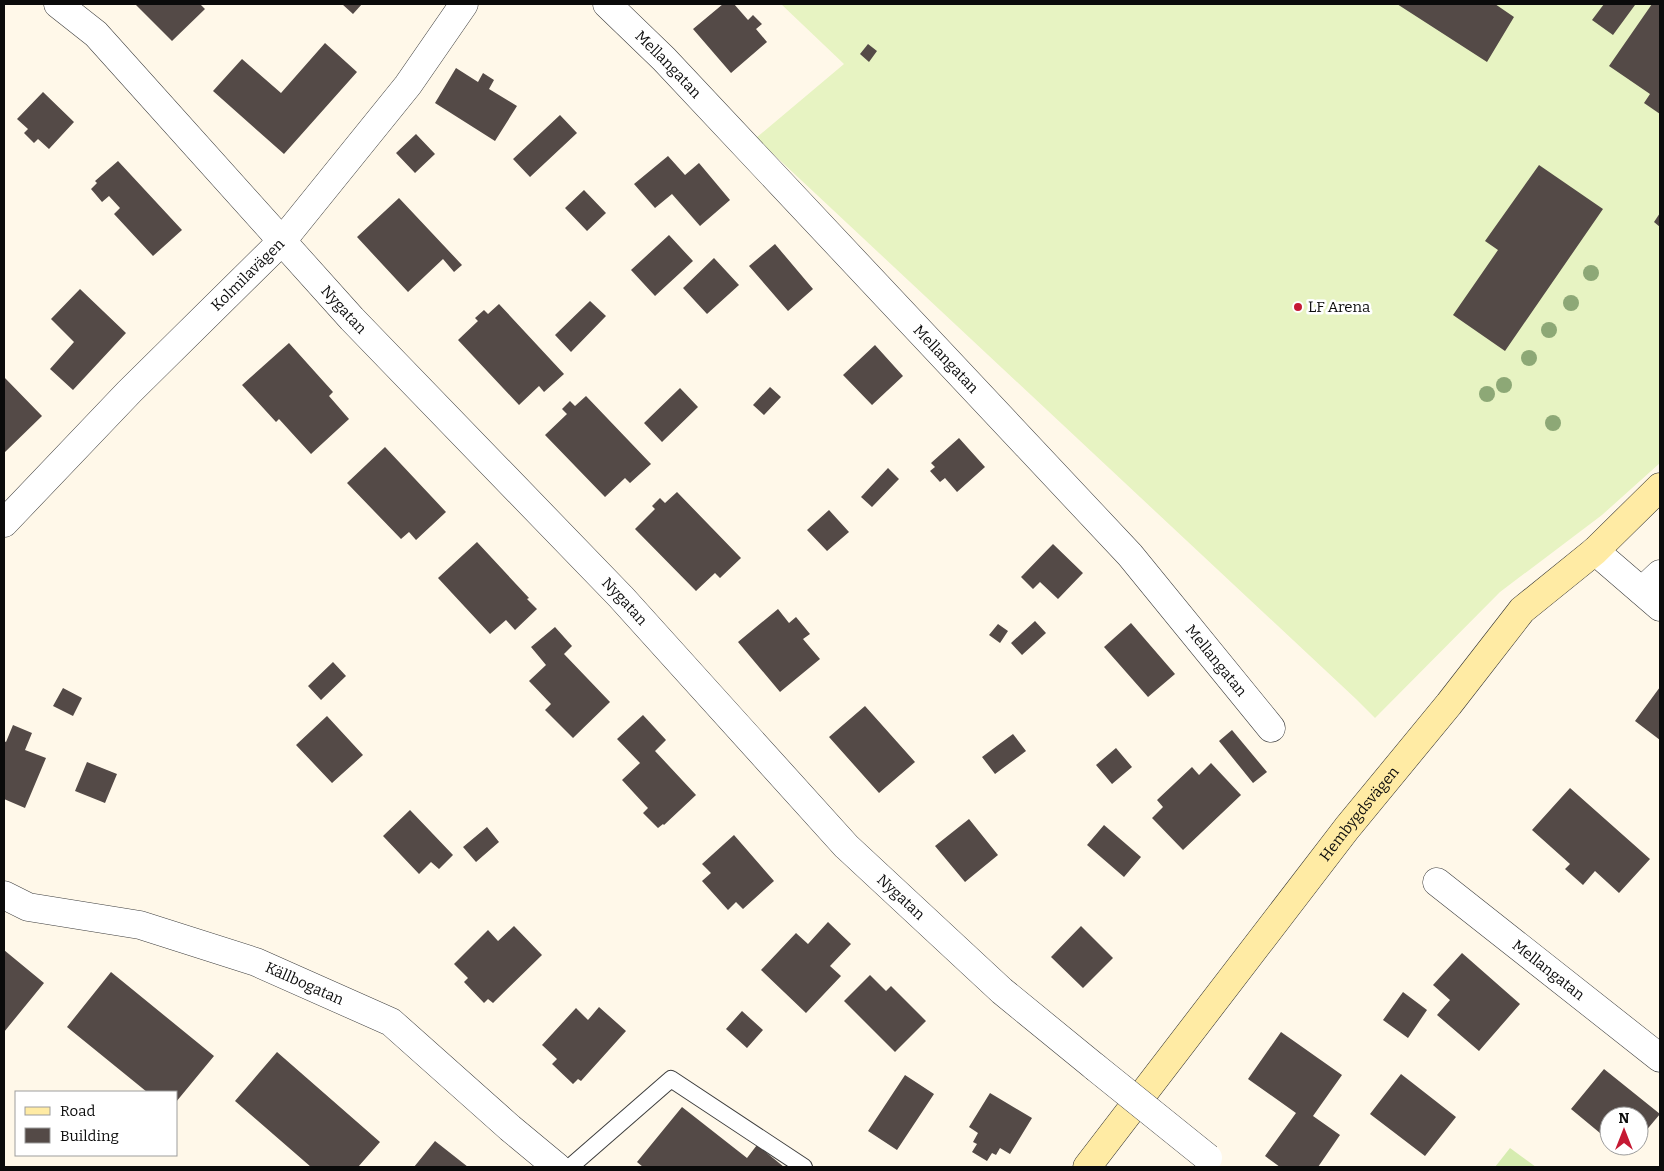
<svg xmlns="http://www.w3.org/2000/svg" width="1664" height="1171" font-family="Bitter,serif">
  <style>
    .green { fill: #d6ecb0 }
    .pitch { fill: #e7f3c2 }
    .building { fill: #544a47 }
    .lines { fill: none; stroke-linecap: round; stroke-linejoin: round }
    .service-casing { stroke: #3e3e3e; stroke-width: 18 }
    .minor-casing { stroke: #3e3e3e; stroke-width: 29 }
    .secondary-casing { stroke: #2d2d2d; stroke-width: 29 }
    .service { stroke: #fff; stroke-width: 16 }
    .minor { stroke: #fff; stroke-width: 28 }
    .secondary { stroke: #ffeba4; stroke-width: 28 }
    .minor-bridge-casing { stroke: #3e3e3e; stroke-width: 29; stroke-linecap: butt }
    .minor-bridge { stroke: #fff; stroke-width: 28 }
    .tree { fill: #8da876 }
    .poi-dot { fill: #c51933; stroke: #fff; stroke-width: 2 }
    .labels { text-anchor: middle; stroke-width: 5; stroke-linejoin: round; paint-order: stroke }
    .street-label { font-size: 15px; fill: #0b0b0b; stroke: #fff }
    .poi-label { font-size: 15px; fill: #0b0b0b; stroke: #fff; text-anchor: start }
  </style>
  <rect width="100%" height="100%" fill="#fff8e9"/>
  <path class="green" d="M1510,1148L1536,1167H1495Z"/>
  <path class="pitch" d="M781,4H1660V463L1602,515L1500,592L1375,718L1356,699L756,138L844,64Z"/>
  <path class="building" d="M135,4H200L205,9L172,41Z
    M342,4H362L353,14Z
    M723,4H734L748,20L753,15L762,24L756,29L767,42L731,73L693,29Z
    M1397,4H1495L1514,17L1487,62Z
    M1604,4L1635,5L1613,35L1592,20Z
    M1652,4H1660V114L1644,103L1650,94L1609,66Z
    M325,43L357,72L284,154L213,91L242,59L281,93Z
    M868,44L877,51L869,62L860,54Z
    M456,68L478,82L483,73L494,80L489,89L517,106L495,141L435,103Z
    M43,92L74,122L49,149L38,139L34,143L24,133L28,129L17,119Z
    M560,115L577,133L530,177L513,159Z
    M416,134L435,154L415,173L396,153Z
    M668,156L685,175L699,163L730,200L700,226L672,194L655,208L634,184Z
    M118,161L182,230L153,256L114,214L120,208L109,196L102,202L91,189L97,183L95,181Z
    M1539,165L1603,209L1505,351L1453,315L1498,250L1485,241Z
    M584,190L606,213L587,231L565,208Z
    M399,198L462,265L454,272L443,259L408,292L357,237Z
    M1660,213V227L1654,222Z
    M669,235L693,261L655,296L631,270Z
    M775,244L813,289L788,311L749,266Z
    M714,258L739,285L707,314L683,288Z
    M80,289L126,333L73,390L50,369L74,342L51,319Z
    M590,301L606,316L571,352L555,335Z
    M499,304L564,374L544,392L539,386L519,405L458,340L478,321L475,318L484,310L488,314Z
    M289,343L333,392L329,396L349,419L311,454L279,419L276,422L242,385Z
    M875,345L903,376L872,405L843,375Z
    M4,377L42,416L4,453Z
    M770,387L781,397L764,415L753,405Z
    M680,388L698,407L662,442L644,423Z
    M586,396L651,464L630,483L625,478L605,497L545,435L567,414L562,409L570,401L575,406Z
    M959,438L985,467L957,492L945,478L940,482L930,471L935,467L931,463Z
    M385,447L446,512L416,540L409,532L401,539L347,483Z
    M888,468L899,479L872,507L861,497Z
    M677,492L741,558L720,578L715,573L696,591L635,529L655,509L652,506L660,498L665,503Z
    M829,510L849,532L827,551L807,530Z
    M477,542L529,598L527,599L537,609L515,630L506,620L490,634L438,578Z
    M1053,544L1083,573L1058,599L1040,582L1033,589L1021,577Z
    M778,609L789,623L796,617L810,634L803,639L820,659L780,692L738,642Z
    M1035,621L1046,633L1022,655L1011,643Z
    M1131,623L1175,674L1148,697L1104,647Z
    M998,624L1008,631L1000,643L989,635Z
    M555,627L572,646L564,654L610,702L573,738L545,710L551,704L529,681L546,665L531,647Z
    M333,662L346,676L321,700L308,686Z
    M1660,687V740L1635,721Z
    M63,688L82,698L73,716L53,706Z
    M865,706L915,762L879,793L829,737Z
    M643,715L666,740L655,751L696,795L664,825L663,824L658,828L643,813L648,808L646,806L622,780L640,763L617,739Z
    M327,716L363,755L332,783L296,745Z
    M13,725L32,733L25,750L46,758L25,808L4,799V741L6,742Z
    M1232,730L1267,772L1253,783L1219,741Z
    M1013,734L1026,751L995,774L982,757Z
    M1116,748L1132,767L1112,784L1096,765Z
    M87,762L117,774L105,803L75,791Z
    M1211,763L1241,795L1183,850L1152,818L1163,807L1157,800L1192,767L1199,775Z
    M1570,788L1650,859L1619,893L1595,871L1583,885L1565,869L1570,864L1532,830Z
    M410,810L453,855L439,869L431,862L419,874L383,836Z
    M969,819L998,855L965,882L935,846Z
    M1104,825L1141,857L1124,877L1087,845Z
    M487,827L499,842L476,862L463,847Z
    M734,835L774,881L743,909L736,902L728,910L702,881L711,873L702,864Z
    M828,922L851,944L830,966L841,976L806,1013L761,970L796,933L808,944Z
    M514,926L542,955L493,1003L488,999L484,1003L464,982L468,978L454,964L488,930L498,941Z
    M1081,926L1113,958L1083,988L1051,957Z
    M4,950L44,983L4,1032Z
    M1462,953L1520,1004L1479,1051L1437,1015L1450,1000L1433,985Z
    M111,972L214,1056L176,1102V1092H147L67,1027Z
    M870,975L886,991L891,986L926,1021L895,1052L844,1001Z
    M1403,992L1427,1010L1408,1038L1383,1020Z
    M599,1007L626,1031L581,1081L578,1079L573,1084L552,1064L557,1059L542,1045L576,1008L588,1020Z
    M742,1011L763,1030L747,1048L726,1029Z
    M1281,1032L1342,1075L1313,1116L1340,1135L1318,1167H1280L1265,1156L1296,1113L1248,1079Z
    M277,1052L380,1142L358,1167H311L235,1101Z
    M1604,1069L1660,1114L1639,1139V1116H1609V1134L1606,1138L1571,1109Z
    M1401,1074L1456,1117L1425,1156L1370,1114Z
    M905,1075L934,1094L897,1150L868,1131Z
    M990,1093L1032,1118L1010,1154L1000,1148L996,1155L992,1153L987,1161L972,1152L977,1144L973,1142L978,1133L969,1127Z
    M682,1107L747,1158L757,1145L784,1167H643L637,1162Z
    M435,1141L468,1167H414Z"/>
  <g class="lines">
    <defs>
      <path id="service" d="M570,1167L671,1079L804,1167"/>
      <g id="minor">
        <path id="s1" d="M58,4L96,34L352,319L621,597L846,846L1002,991L1095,1067"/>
        <path id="s2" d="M607,4L664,59L1130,555L1271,728"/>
        <path id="s3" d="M4,523L129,392L282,241L408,85L464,4"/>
        <path d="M1595,551L1660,607"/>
        <path d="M1642,591L1660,574"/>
        <path id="s4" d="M1437,882L1660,1058"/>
        <path id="s5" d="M4,895L28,907L140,925L256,962L391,1022L510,1128L557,1167"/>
      </g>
      <g id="secondary">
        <path id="s6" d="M1087,1167L1347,828L1449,704L1522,610L1595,551L1660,487"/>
      </g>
    </defs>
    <use href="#service" class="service-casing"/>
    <use href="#minor" class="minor-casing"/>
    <use href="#secondary" class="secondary-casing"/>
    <use href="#service" class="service"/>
    <use href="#minor" class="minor"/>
    <use href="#secondary" class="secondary"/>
    <defs>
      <path id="minor-bridge" d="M1095,1067L1208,1158"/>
    </defs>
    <use href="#minor-bridge" class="minor-bridge-casing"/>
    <use href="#minor-bridge" class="minor-bridge"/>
  </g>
  <g class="tree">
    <circle cx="1591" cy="273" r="8"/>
    <circle cx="1571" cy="303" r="8"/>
    <circle cx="1549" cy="330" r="8"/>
    <circle cx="1529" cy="358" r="8"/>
    <circle cx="1504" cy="385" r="8"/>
    <circle cx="1487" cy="394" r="8"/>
    <circle cx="1553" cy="423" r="8"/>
  </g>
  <circle class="poi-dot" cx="1298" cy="307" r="5"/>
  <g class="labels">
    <g class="street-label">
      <text dy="5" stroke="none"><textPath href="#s2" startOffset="86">Mellangatan</textPath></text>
      <text dy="5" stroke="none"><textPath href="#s3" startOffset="348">Kolmilavägen</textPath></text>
      <text dy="5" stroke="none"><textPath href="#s1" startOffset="419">Nygatan</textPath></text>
      <text dy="5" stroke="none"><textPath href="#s2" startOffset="491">Mellangatan</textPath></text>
      <text dy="5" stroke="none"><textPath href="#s1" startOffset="824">Nygatan</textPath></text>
      <text dy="5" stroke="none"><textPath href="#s2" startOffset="896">Mellangatan</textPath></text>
      <text dy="5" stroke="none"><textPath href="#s6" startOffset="446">Hembygdsvägen</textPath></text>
      <text dy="5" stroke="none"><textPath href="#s1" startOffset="1229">Nygatan</textPath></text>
      <text dy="5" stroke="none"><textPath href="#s4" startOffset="142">Mellangatan</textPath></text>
      <text dy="5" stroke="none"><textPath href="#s5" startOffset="315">Källbogatan</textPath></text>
    </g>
    <g class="poi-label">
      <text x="1308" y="312">LF Arena</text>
    </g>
  </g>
  <rect width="1664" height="1171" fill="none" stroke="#0b0b0b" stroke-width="10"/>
  <rect x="15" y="1091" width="162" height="65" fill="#ffffff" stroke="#9d9d9d"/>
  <rect x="25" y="1107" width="25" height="8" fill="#ffeba4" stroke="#9d9d9d"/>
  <text x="60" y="1116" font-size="15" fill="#0b0b0b">Road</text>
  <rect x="25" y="1128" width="25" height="15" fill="#544a47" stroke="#9d9d9d"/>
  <text x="60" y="1141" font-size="15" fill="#0b0b0b">Building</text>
  <g transform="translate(1624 1131)"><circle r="24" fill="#ffffff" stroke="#9d9d9d"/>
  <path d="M0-4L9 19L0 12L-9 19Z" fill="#c51933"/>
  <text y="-8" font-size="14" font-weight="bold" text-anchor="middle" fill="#0b0b0b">N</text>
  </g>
</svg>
